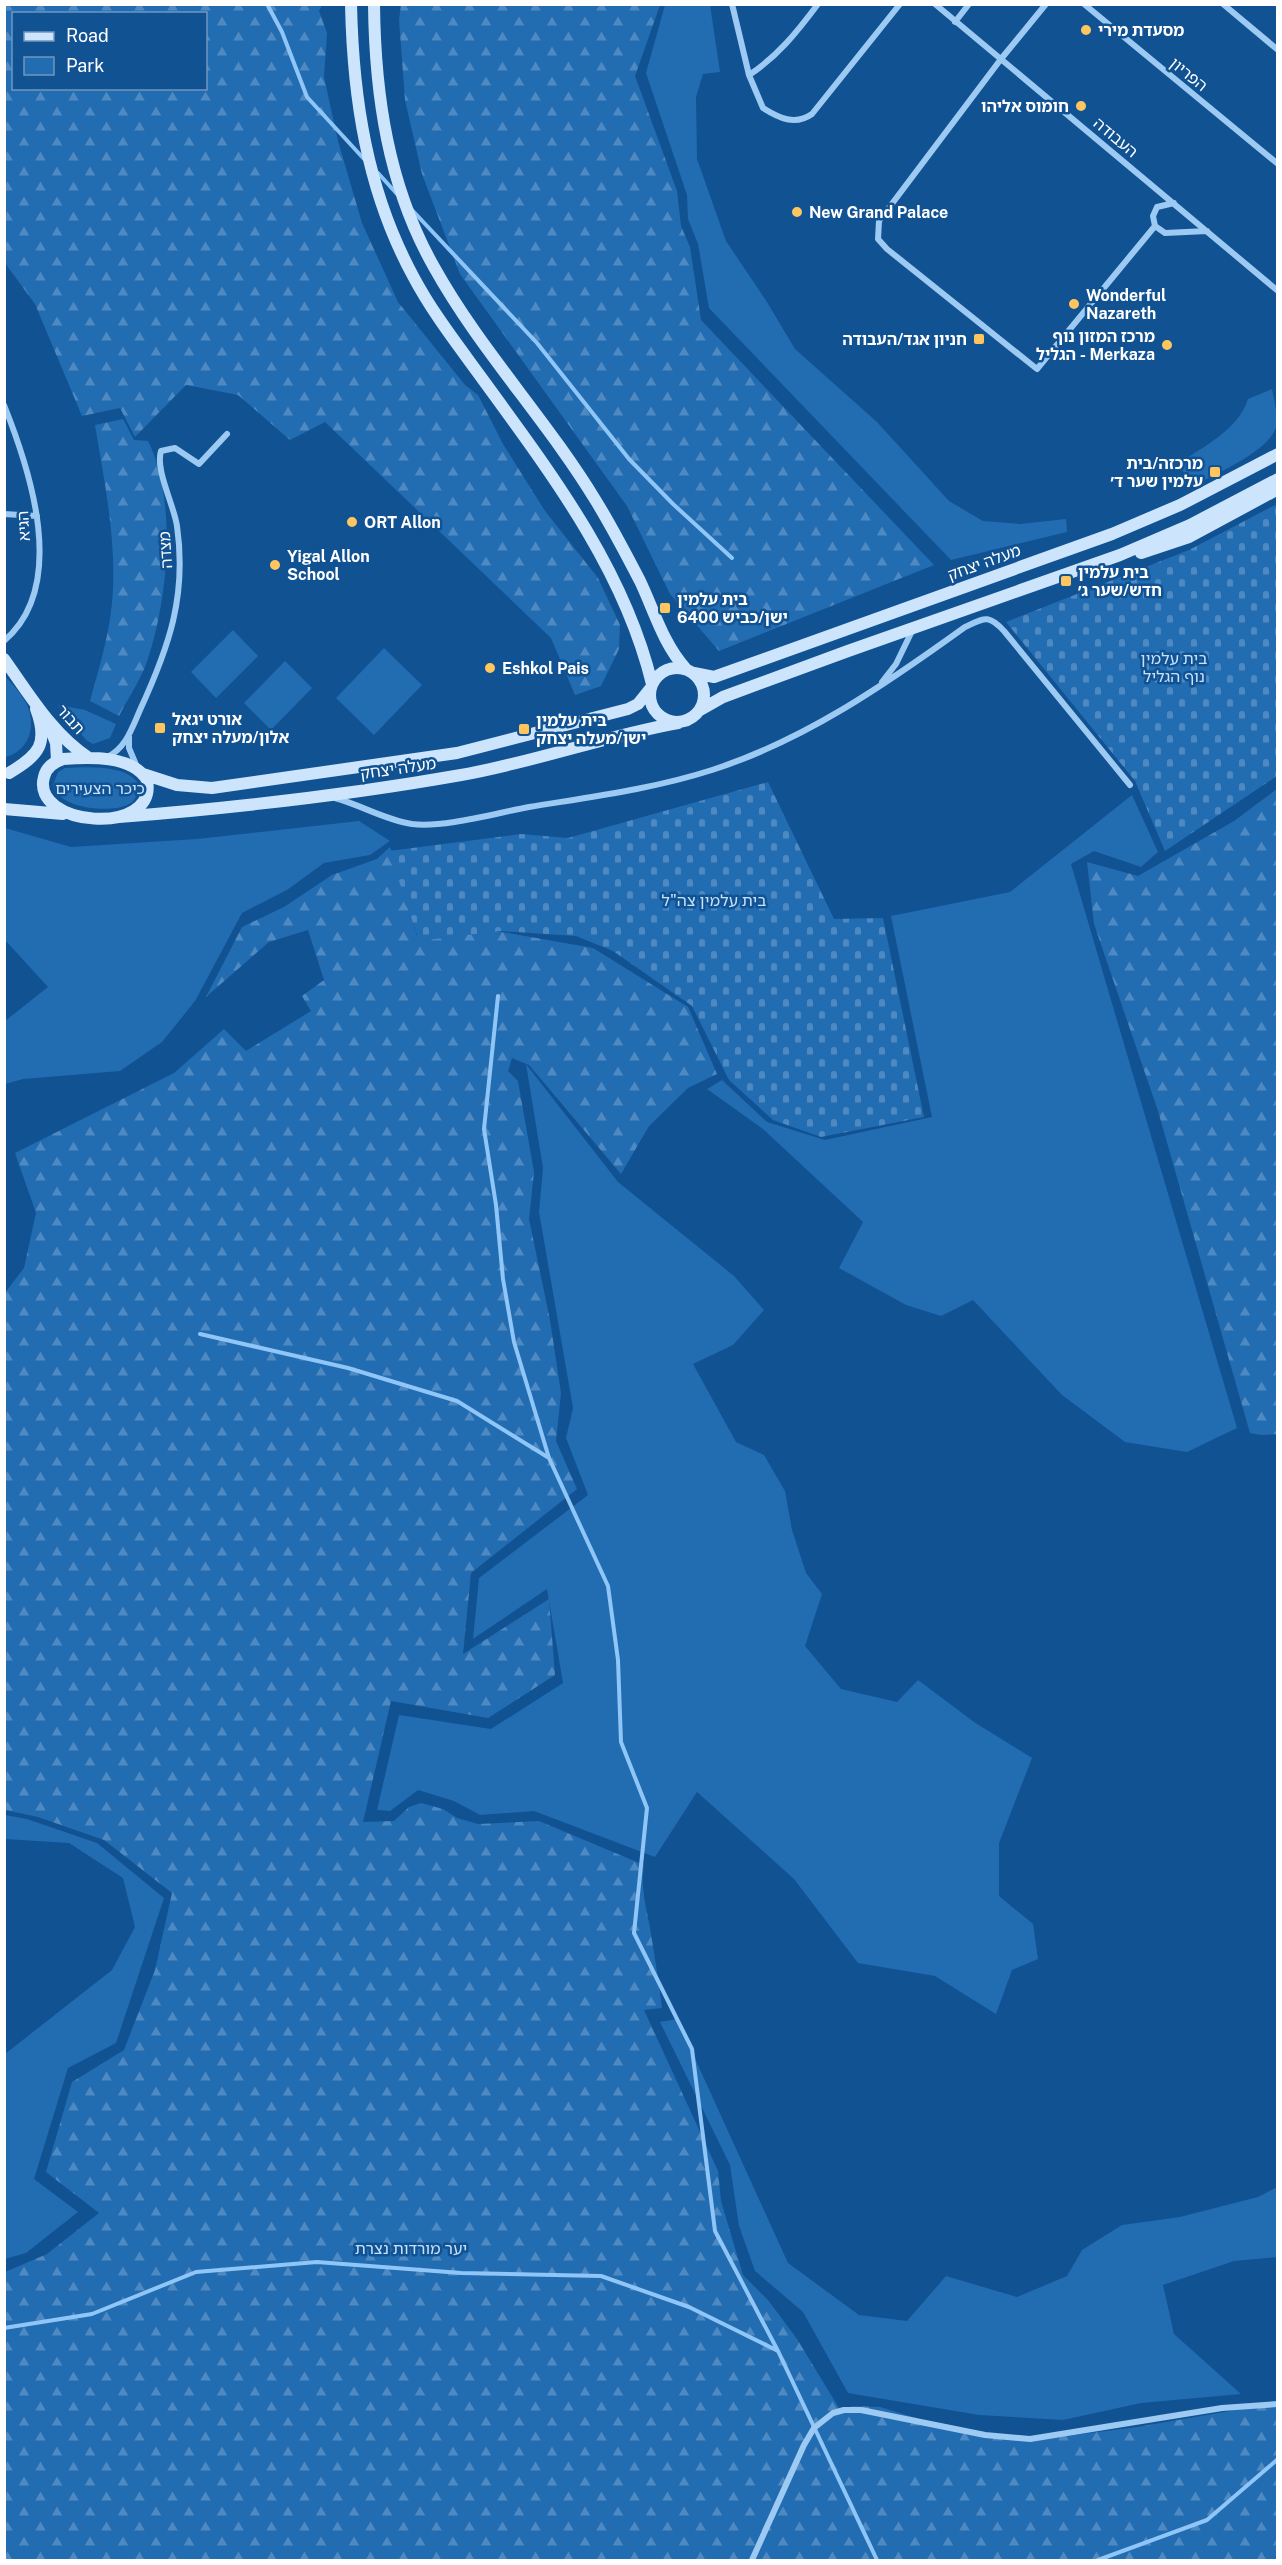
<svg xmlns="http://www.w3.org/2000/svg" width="1282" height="2565" font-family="'Public Sans','Noto Sans Hebrew',sans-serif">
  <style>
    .green { fill: #226cb2 }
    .forest { fill: url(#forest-firs); fill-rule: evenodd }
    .cemetery { fill: url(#cemetery-stones) }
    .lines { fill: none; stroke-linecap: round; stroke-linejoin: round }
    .stream { stroke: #8fc6f7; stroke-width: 4 }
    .street { stroke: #9dcaf3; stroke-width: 6 }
    .secondary { stroke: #cce5fd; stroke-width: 12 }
    .poi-dot { fill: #ffc65f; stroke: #115293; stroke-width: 2 }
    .labels { text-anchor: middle; stroke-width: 5; stroke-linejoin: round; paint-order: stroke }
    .poi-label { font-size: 16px; font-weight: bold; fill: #fff; stroke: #115293; text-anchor: start }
    .street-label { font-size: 16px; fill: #fff; stroke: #115293 }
    .park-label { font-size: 16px; fill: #c5e2fd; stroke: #115293 }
  </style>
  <defs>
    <pattern id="forest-firs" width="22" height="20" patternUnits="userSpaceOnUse" patternTransform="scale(1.5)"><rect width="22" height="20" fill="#226cb2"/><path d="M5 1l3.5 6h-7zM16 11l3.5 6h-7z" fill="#4e89c1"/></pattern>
    <pattern id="cemetery-stones" width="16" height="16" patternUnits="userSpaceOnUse" patternTransform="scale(1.5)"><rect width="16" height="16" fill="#226cb2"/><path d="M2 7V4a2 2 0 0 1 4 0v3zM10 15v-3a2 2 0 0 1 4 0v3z" fill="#4e89c1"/></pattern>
  </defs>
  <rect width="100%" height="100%" fill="#115293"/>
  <path class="green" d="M665,5H710L720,72L703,74L696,97L697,159L726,241L767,302L795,349L877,422L949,501L983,521L1020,524L1066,519L1067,532L951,560L709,308L698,244L688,219L687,195L646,73Z
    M1272,389C1274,399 1277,411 1277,422C1276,449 1214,474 1193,486L1178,464C1204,446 1238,430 1248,399Z
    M233,630L258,656L216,698L191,672Z
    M384,648L422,685L374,735L336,698Z
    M285,661L312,688L271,730L244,703Z
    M4,675C12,684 22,694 27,705C37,727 28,752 5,757Z
    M58,705L85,710L116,724L110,738L93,744L86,740Z
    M65,768C85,767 125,764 138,783C138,791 137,800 129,804C111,814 58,809 53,785L58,772Z
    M1132,795L1158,852L1141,867L1094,851L1071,864L1237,1428L1187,1452L1125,1442L1062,1395L973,1300L941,1316L906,1305L839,1268L863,1222L763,1129L707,1089L722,1080L767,1122L825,1140L932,1117L891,916L1010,892Z
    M359,821L390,841L370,855L324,863L287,890L242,913L195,1001L162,1042L120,1071L23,1079L5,1084V1021L48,987L5,940V828L71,847L197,839Z
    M526,1064L618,1182L734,1276L764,1310L733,1345L693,1364L736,1442L764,1455L785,1491L792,1530L806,1573L822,1594L805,1646L841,1689L897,1702L918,1680L974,1722L1032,1758L999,1843V1896L1033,1924L1038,1959L1012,1970L996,2014L935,1976L858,1963L794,1879L697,1792L655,1857L534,1811L480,1815L454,1801L418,1790L390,1811L377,1810L399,1715L491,1729L563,1683L547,1589L473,1639L479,1578L588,1495L566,1438L573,1408L539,1212L543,1168Z
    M5,1815L27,1819L97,1843L164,1898L116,2043L68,2068L34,2179L78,2212L26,2253L5,2259V2054L112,1970L135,1927L123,1878L69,1843L5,1839Z
    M677,2019L788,2263L859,2315L907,2321L946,2276L1017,2297L1067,2276L1082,2250L1122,2225L1180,2217L1258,2197L1277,2187V2257L1234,2261L1163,2285L1174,2334L1241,2394L1141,2403L1063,2420L979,2415L848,2393L803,2312L755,2271L739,2226L730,2165L660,2022Z"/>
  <path class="forest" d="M5,4L322,5L319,11L327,33L324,77L338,141L362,223L398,302L465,385L478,395L503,444L545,511L598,578L620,625L619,649L601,686L575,695L551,638L325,422L290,440L238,395L186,385L135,437L120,408L82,416L35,304L5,263ZM14,14H206V88H14Z
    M401,5H660L635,76L677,191L681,226L690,247L701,320L934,565L719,651L670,594L627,506L460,274L422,174L405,100L399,20Z
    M123,419L134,440L148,441C178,500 168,605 145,667C138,684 127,700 119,716L90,701C98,672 107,642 111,612C119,551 105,485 95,425Z
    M1277,789L1278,1434L1262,1435L1250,1433L1158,1111L1094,924L1087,862L1138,876L1234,821Z
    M390,847L417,936L485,929L593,948L688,1007L717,1074L688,1088L649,1126L621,1174L529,1065L512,1058L508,1071L518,1081L534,1172L529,1219L550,1320L561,1393L556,1441L577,1489L471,1573L463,1654L549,1599L555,1675L488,1718L391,1701L363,1822L394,1821L409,1807L421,1803L443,1809L457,1818L478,1824L539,1821L644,1865C640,1890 647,1909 651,1934C655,1959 659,1983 662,2008L644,2010L718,2171L721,2201L743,2275L768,2300L797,2339L842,2413L852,2406L880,2407L959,2431L1043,2439L1137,2427L1277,2403V2560H5V2272L47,2254L99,2213L46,2172L72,2082L124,2050L155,1970L172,1893L104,1840L38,1817L5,1810L4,1294L24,1268L36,1213L15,1153L174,1073L224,1029L246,1051L311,1011L302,996L324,980L308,930L269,942L206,997L242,927L284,907L332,875L377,859Z"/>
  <path class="cemetery" d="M1277,504V776L1165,851L1135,781L1006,622L1189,550Z
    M768,782L834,919L883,918L924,1117L821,1137L773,1120L729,1080L692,1006L613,951L576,936L500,931L419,941L389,851L521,834L568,838Z"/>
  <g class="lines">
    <path class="stream" d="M267,4L282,32L307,97L364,159
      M378,173L397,194
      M412,210L537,343L629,459L673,504L732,558
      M498,996L484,1129L496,1205L503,1279L514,1342L549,1458L608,1586L618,1660L621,1742L647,1808L634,1933L692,2049L715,2231L778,2351L877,2560
      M200,1334L348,1368L457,1401L549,1458
      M4,2328L92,2314L196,2272L317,2262L461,2273L601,2276L689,2307L778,2351
      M1098,2560L1207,2520L1278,2459"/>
    <path class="street" d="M732,4L749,75L763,108C779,118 795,126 812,114L900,4
      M935,4L1278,291
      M1046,4L1001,59L879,221L878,239L887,249L1037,369L1155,226
      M1084,4L1278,164
      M1223,4L1278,50
      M955,22L969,4
      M749,75C778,56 797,32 818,4
      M1174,203L1157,207L1153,216L1155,226L1165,233L1207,231
      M4,405C30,470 69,586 4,641
      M4,514L37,516
      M882,682L896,664L913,629
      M129,737V748L137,767
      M107,757C126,748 132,728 140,710C169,647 187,596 177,526C174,505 155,470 161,451L175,448L199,464L227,434
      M335,798C361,805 385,820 412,824C444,828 496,813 529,807C590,797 653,789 712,770C805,740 886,684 965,627C985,618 988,614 1004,631L1130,785
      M752,2560L804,2445L814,2428L833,2413L844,2410H861L985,2435L1030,2439L1222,2408L1278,2404"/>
    <path class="secondary" d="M351,4C353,99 367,191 413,276C432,312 457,344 481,377C550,472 624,568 652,684
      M374,4C375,95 388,186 434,267C480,350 547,420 596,501C612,527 626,554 640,581C654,610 663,644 686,669
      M1141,553L1189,537L1278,489
      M4,659C29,694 53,735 89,758
      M650 695a27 27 0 1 1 54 0a27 27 0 1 1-54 0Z
      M694,673L714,677L1112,534L1180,505L1278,454
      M700,710L723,697L848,651L1120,555L1190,525L1278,479
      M49,725L56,743L57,761
      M63,759C89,757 132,755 147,780C158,838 30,826 44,777C46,767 54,762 63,759Z
      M9,773C39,755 49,744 36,709
      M143,774L177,785L212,788L457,753L628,709L638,704L650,689
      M4,809L63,814
      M119,817C234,808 348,795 461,775C535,762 605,736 678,723"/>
  </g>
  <g class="poi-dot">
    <circle cx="1086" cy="30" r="6"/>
    <circle cx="1081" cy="106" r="6"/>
    <circle cx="797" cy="212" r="6"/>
    <circle cx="1074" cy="304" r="6"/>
    <rect x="973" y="333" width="12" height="12" rx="3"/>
    <circle cx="1167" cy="345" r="6"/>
    <rect x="1209" y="466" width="12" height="12" rx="3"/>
    <circle cx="352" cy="522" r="6"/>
    <circle cx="275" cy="565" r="6"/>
    <rect x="1060" y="575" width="12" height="12" rx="3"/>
    <rect x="659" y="602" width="12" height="12" rx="3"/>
    <circle cx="490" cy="668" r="6"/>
    <rect x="154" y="722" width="12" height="12" rx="3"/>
    <rect x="518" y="723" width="12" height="12" rx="3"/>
  </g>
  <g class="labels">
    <g class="poi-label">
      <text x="1098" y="36">מסעדת מירי</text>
      <text x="1069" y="112" text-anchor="end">חומוס אליהו</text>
      <text x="809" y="218">New Grand Palace</text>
      <text x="1086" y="301">Wonderful<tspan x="1086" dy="18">Nazareth</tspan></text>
      <text x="1155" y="342" text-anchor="end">מרכז המזון נוף<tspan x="1155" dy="18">הגליל - Merkaza</tspan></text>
      <text x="967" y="345" text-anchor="end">חניון אגד/העבודה</text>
      <text x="1203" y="469" text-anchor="end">מרכזה/בית<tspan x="1203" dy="18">עלמין שער ד׳</tspan></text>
      <text x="364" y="528">ORT Allon</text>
      <text x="287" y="562">Yigal Allon<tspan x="287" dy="18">School</tspan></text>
      <text x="1078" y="578">בית עלמין<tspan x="1078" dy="18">חדש/שער ג׳</tspan></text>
      <text x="677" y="605">בית עלמין<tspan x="677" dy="18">ישן/כביש 6400</tspan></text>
      <text x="502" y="674">Eshkol Pais</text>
      <text x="172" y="725">אורט יגאל<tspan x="172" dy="18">אלון/מעלה יצחק</tspan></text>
      <text x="536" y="726">בית עלמין<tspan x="536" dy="18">ישן/מעלה יצחק</tspan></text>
    </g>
    <g class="street-label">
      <text transform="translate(1189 74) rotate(39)" y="6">הפריון</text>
      <text transform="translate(1116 137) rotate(40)" y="6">העבודה</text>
      <text transform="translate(23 526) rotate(-94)" y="6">הגיא</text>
      <text transform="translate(165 550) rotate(-94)" y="6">מצדה</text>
      <text transform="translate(984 562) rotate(-20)" y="6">מעלה יצחק</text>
      <text transform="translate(71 719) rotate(48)" y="6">תבור</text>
      <text transform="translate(398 768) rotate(-8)" y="6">מעלה יצחק</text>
    </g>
    <g class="park-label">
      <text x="1174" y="664">בית עלמין<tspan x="1174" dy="18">נוף הגליל</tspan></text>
      <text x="100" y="794">כיכר הצעירים</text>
      <text x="714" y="906">בית עלמין צה"ל</text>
      <text x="411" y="2254">יער מורדות נצרת</text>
    </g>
  </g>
  <rect width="1282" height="2565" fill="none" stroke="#ffffff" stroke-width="12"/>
  <rect x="12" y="12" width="195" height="78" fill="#115293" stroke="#7097be" stroke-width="1.5"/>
  <rect x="24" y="32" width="30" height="9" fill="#cce5fd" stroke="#7097be" stroke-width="1.5"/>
  <text x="66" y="42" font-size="18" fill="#ffffff">Road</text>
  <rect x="24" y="57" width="30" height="18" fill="#226cb2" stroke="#7097be" stroke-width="1.5"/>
  <text x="66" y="72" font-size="18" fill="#ffffff">Park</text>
</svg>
